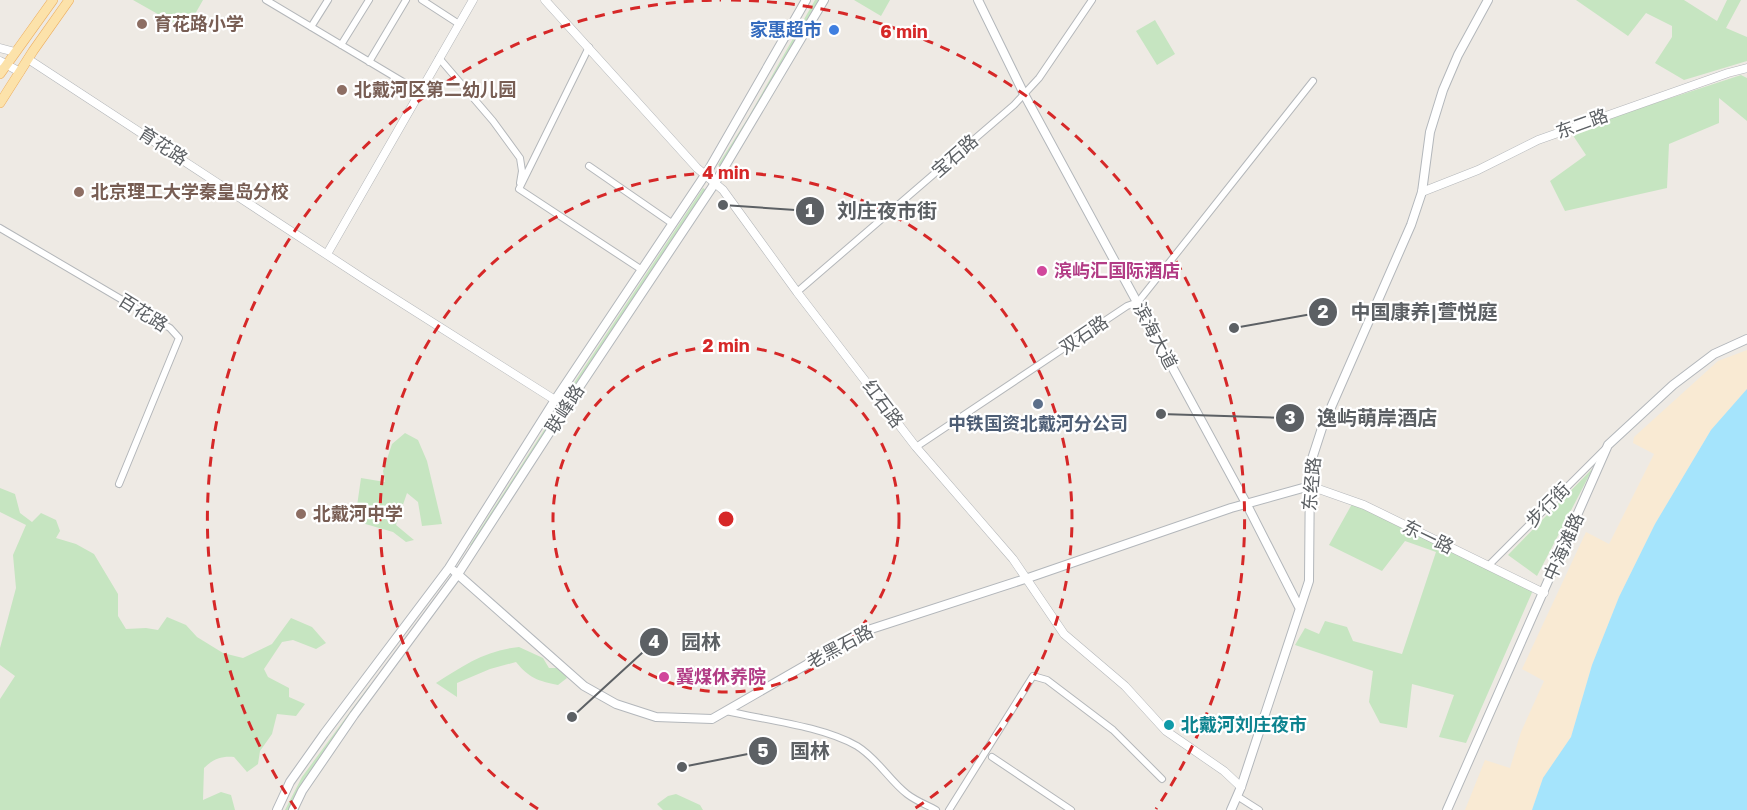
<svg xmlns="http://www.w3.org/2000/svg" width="1747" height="810" font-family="'Golos Text','Noto Sans SC',sans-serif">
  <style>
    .green { fill: #c6e5c1 }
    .sand { fill: #f9ead3 }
    .water { fill: #a5e4fc }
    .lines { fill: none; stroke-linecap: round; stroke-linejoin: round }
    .minor-casing { stroke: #b4b7ba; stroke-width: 8 }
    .tertiary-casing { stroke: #b4b7ba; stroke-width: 9 }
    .secondary-casing { stroke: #b3b7bb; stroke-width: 10 }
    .primary-casing { stroke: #edae5e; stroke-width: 10 }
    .minor { stroke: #fff; stroke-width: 6 }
    .tertiary { stroke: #fff; stroke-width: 8 }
    .secondary { stroke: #fff; stroke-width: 8 }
    .primary { stroke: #fce2aa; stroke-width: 9 }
    .ring { fill: none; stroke: #d62828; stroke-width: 3; stroke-dasharray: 10 8 }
    .education-dot { fill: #8d6e63; stroke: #fff; stroke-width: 2 }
    .shop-dot { fill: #3f7fe0; stroke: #fff; stroke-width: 2 }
    .hotel-dot { fill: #d1479c; stroke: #fff; stroke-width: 2 }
    .service-dot { fill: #5c6f8a; stroke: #fff; stroke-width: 2 }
    .culture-dot { fill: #0f9aa8; stroke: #fff; stroke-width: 2 }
    .labels { text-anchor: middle; stroke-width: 4.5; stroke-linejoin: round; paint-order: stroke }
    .education-label { font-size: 18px; font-weight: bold; fill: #785e54; stroke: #fff; text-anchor: start }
    .shop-label { font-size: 18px; font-weight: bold; fill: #366cbe; stroke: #fff; text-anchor: end }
    .street-label { font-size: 18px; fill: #5c6064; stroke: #fff }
    .hotel-label { font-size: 18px; font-weight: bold; fill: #b23c85; stroke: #fff; text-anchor: start }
    .service-label { font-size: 18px; font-weight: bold; fill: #4e5e75; stroke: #fff }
    .culture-label { font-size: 18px; font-weight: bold; fill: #0d838f; stroke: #fff; text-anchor: start }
    .centre { fill: #d62828; stroke: #fff; stroke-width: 3 }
    .ring-label { font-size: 18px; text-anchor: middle; font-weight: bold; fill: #d62828; stroke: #fff; stroke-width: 4.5; stroke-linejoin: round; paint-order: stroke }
    .leader { fill: none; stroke: #5c6064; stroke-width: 2 }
    .callout-dot { fill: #5c6064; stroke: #fff; stroke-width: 2 }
    .mark-label { font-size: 18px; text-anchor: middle; font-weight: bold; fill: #fff }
    .callout-label { font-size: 20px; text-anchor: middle; font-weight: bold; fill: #5c6064; stroke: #fff; stroke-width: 4.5; stroke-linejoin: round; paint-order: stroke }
  </style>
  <rect width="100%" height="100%" fill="#eeeae4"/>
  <path class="green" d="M133,0H203L186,30Z
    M815,0H819L751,120L721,167L718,165L748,118Z
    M854,0H890L881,16Z
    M1576,0H1684L1717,21L1727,0H1741L1726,28L1747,37V61L1684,80L1655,63L1672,37V26L1646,13L1628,36Z
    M1155,20L1175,54L1157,65L1136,31Z
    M1741,75L1747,78V121L1719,98V123L1669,144L1667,188L1565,211L1550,181L1586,155L1570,131Z
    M703,188L706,190L573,391L570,389Z
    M555,413L558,415L473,547L470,545Z
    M405,433L418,440L427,461L442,524L422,526L418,502L407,493L396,525L414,540L406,542L393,532L362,523L357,506L361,478L385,482L383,471L392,444Z
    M1593,468L1537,576L1508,555Z
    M0,488L15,494L20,513L32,522L41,513L56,520L60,531L56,538L76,544L94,554L118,594V616L126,629L146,628L158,630L167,617L186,625L197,637L223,653L243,658L272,644L291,618L312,627L326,643L316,649L293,640L282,642L264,669L268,677L289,688V697L305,704L296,716L277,714L272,734L260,751L258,764L247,772L234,757C221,756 213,759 204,768L203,800L221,792L231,795L235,810H0V699L15,676L0,665V648L16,588L13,555L26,525L0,512Z
    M1352,504L1534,588L1466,743L1439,737L1454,695L1412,684L1407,728L1380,723L1369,702L1373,671L1295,645L1305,628L1319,634L1325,621L1347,627L1353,641L1402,654L1436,552L1405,541L1382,571L1329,545Z
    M519,647L543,658L549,668H560L567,678L558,685C538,681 529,678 516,662L490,669L457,683V697L436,683C464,665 486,650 519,647Z
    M370,685L373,687L289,810H285L302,777Z
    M676,794L700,805L703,810H663L657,804L668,796Z"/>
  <path class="sand" d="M1747,350V389L1711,430L1655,524L1619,597L1592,665L1571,737L1543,778L1532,810H1465L1485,760L1510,768L1521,732L1544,681L1522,669L1586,532L1609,544L1654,454L1633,443L1634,437L1718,361Z"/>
  <path class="water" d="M1747,389V810H1532L1543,778L1571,737L1592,665L1619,597L1655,524L1711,430Z"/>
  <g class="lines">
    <defs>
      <path id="minor" d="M266,0L420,92
        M422,0L459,24
        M311,27L328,0
        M341,45L369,0
        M589,47L519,189L642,270
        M439,58L493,121L520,158L522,171L520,183
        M369,62L406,0
        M589,166L673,224
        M0,228L170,328L179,338L119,484
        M797,292L1014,105L1039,78L1092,0
        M916,447L1127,306L1138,302L1313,81
        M1488,566L1604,450
        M726,711C765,720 822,726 857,746C878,759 889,780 907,794C916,801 927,805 936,810
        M992,757L1071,810
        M1237,796L1259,810
        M949,810L1033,676L1047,680L1113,730L1162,779"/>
      <path id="tertiary" d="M545,0L697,168L723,190L797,292L916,447L1013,559L1064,634L1125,686L1166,731L1224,771L1241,787
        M0,48L15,52
        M28,59L367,281L555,400
        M0,61L20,72
        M1422,192L1478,170L1538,140L1728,73L1747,68
        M327,254L473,0
        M1310,486L1364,505L1544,593"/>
      <path id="secondary" d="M978,0L1024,94L1246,503L1299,607
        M454,571L584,686L616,704L656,717L712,719L865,631L1028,578L1231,508L1310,486
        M277,810L290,782L324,734L449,568L555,400L709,169L806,0
        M293,810L302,791L354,715L458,574L566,407L715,183L824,0
        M1231,810L1241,787L1309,581L1310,465L1322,428L1411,225L1422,192L1430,132L1443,90L1458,55L1488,0
        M1447,810L1608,445L1673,385L1714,354L1747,339"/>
      <path id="primary" d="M0,74L53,0
        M0,103L33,51L69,0"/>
    </defs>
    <use href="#minor" class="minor-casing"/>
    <use href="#tertiary" class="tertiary-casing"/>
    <use href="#secondary" class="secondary-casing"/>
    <use href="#primary" class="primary-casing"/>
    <use href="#minor" class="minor"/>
    <use href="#tertiary" class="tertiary"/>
    <use href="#secondary" class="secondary"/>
    <use href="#primary" class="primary"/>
  </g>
  <g class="ring">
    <circle cx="726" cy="519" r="173"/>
    <path d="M538 809A346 346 0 1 1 914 809"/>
    <path d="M296 809A519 519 0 0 1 721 0M731 0A519 519 0 0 1 1156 809"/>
  </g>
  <g class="education-dot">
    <circle cx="142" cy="24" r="6"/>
    <circle cx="342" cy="90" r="6"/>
    <circle cx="79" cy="192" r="6"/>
    <circle cx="301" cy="514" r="6"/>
  </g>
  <circle class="shop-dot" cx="834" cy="30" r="6"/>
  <g class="hotel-dot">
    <circle cx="1042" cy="271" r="6"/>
    <circle cx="664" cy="677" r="6"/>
  </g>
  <circle class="service-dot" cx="1038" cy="404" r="6"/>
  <circle class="culture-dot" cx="1169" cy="725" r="6"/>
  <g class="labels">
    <g class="education-label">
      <text x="154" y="30">育花路小学</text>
      <text x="354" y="96">北戴河区第二幼儿园</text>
      <text x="91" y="198">北京理工大学秦皇岛分校</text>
      <text x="313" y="520">北戴河中学</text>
    </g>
    <g class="shop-label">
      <text x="822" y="36">家惠超市</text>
    </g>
    <g class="street-label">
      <text transform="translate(1582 124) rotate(-20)" y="6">东二路</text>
      <text transform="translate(163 146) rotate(33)" y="6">育花路</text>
      <text transform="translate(955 156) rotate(-41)" y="6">宝石路</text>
      <text transform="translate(143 313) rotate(32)" y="6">百花路</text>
      <text transform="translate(1084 335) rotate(-34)" y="6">双石路</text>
      <text transform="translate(1155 336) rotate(62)" y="6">滨海大道</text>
      <text transform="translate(883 404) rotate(53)" y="6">红石路</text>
      <text transform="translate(565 409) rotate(-57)" y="6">联峰路</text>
      <text transform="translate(1312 484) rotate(-85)" y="6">东经路</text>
      <text transform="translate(1548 505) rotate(-45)" y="6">步行街</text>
      <text transform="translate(1428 537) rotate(26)" y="6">东一路</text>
      <text transform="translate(1564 547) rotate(-66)" y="6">中海滩路</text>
      <text transform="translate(840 647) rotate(-28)" y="6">老黑石路</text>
    </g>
    <g class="hotel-label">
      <text x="1054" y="277">滨屿汇国际酒店</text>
      <text x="676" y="683">冀煤休养院</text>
    </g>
    <g class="service-label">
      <text x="1038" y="430">中铁国资北戴河分公司</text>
    </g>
    <g class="culture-label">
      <text x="1181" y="731">北戴河刘庄夜市</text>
    </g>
  </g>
  <circle cx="726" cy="519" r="9" class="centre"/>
  <g class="ring-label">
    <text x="904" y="38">6 min</text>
    <text x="726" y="179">4 min</text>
    <text x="726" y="352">2 min</text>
  </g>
  <path class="leader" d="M723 205L810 211M1234 328L1323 312M1161 414L1290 418M572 717L654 642M682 767L763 751"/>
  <g class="callout-dot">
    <circle cx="723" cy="205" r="6"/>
    <circle cx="1234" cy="328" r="6"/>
    <circle cx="1161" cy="414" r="6"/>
    <circle cx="572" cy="717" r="6"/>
    <circle cx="682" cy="767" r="6"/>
    <circle cx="810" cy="211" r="15"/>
    <circle cx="1323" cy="312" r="15"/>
    <circle cx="1290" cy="418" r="15"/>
    <circle cx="654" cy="642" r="15"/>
    <circle cx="763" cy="751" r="15"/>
  </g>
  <g class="mark-label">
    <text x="810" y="217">1</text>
    <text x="1323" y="318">2</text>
    <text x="1290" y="424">3</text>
    <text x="654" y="648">4</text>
    <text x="763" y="757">5</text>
  </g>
  <g class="callout-label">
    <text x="887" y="218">刘庄夜市街</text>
    <text x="1424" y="319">中国康养|萱悦庭</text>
    <text x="1377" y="425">逸屿萌岸酒店</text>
    <text x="701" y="649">园林</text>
    <text x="810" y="758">国林</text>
  </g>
</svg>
